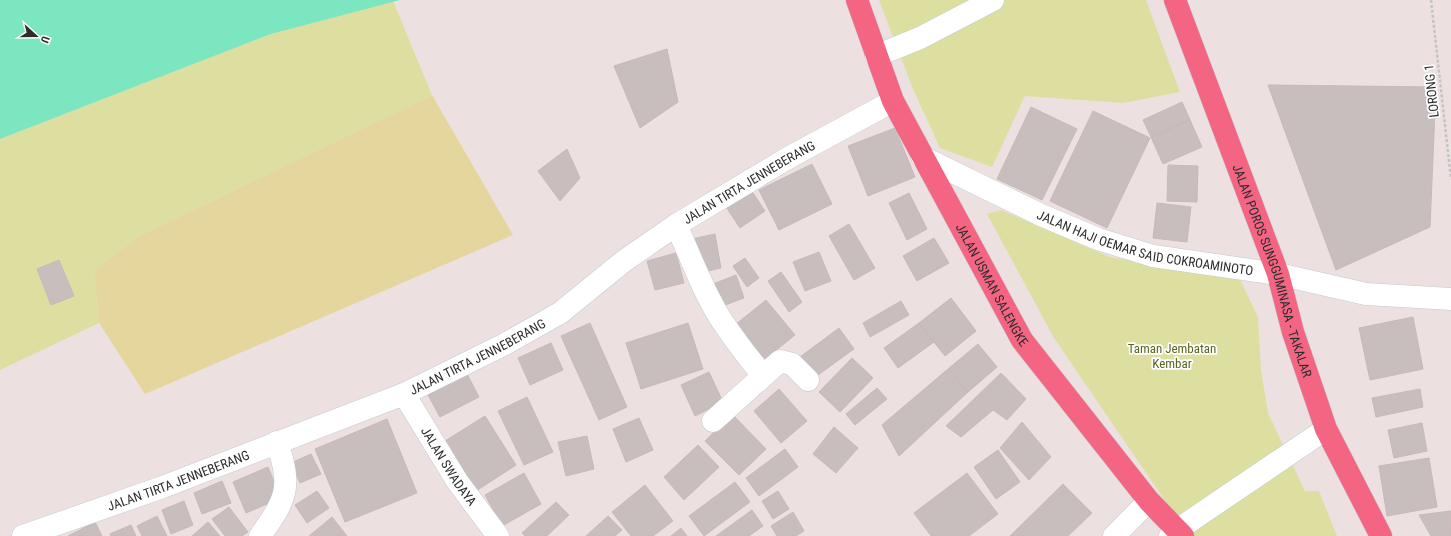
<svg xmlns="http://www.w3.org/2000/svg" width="1451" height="536" font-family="'Roboto Condensed',sans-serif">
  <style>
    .green { fill: #dddfa1 }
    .pitch { fill: #e5d69d }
    .water { fill: #7be6bf }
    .building { fill: #c9bebe; stroke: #c8b9b9 }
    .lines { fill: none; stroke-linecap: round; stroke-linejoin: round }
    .minor-casing { stroke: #c1cbcd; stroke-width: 23 }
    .highway-casing { stroke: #c4c4c4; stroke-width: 23 }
    .path { stroke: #c4c4c4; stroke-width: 2.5; stroke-dasharray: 3 2; stroke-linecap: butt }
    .minor { stroke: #fff; stroke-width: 22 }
    .highway { stroke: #f36582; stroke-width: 22 }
    .labels { text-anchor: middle; stroke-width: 3.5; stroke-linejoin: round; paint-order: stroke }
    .street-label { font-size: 13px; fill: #2c2c2c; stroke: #fff }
    .park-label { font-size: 13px; fill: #5a6520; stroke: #fff }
  </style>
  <rect width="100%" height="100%" fill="#ede0e1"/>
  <path class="green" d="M879,0H1146L1180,92L1123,103L1025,96L992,167L940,148L912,87Z
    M393,1L432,95L137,237L94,271L99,323L0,370V139L271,34Z
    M1001,210L1110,257L1174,268L1234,267L1258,317L1261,370L1268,413L1305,491H1319L1337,536H1189L1054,338L987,214Z"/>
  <path class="pitch" d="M432,95L513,235L145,394L99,323L94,271L137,237Z"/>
  <path class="water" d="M0,0H400L271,34L0,139Z"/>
  <path class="building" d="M667,49L678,102L640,128L614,66Z
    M1268,85L1436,87L1430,227L1336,270Z
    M1182,102L1190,120L1151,137L1143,120Z
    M1031,107L1077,129L1042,200L997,179Z
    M1093,111L1150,138L1107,228L1050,201Z
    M1190,120L1202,147L1163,164L1151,137Z
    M895,128L915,177L868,196L848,146Z
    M567,149L580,178L560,201L538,171Z
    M812,164L832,204L779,230L759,190Z
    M1168,165L1198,166L1197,202L1167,201Z
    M749,187L765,211L740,228L724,204Z
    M909,193L927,229L907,240L889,203Z
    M1157,203L1191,207L1187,242L1153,238Z
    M849,224L875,268L854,280L829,236Z
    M715,234L721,268L699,273L692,239Z
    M934,238L949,263L917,281L903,256Z
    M819,252L831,281L805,291L793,262Z
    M676,253L684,283L655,290L647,261Z
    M745,258L759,278L747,287L733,266Z
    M59,260L74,296L51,305L37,269Z
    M781,272L802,302L789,312L768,281Z
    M736,275L744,298L717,308L708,286Z
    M951,298L976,331L945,356L919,323Z
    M766,300L795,335L759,364L730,329Z
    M901,301L909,315L870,337L863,323Z
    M1413,317L1423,369L1370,380L1359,328Z
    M590,323L627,407L599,420L561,336Z
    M688,323L703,369L641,389L626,343Z
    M919,323L934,342L898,368L884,348Z
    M839,328L854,349L811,380L796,360Z
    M551,343L563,370L530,385L518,358Z
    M978,344L997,367L968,392L948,369Z
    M852,358L873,378L840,412L819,392Z
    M948,369L968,392L899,456L882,425Z
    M709,372L723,402L695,416L681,385Z
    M1001,373L1026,399L1007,420L993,410L961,437L946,426Z
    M467,374L479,397L440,417L428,395Z
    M877,388L887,399L855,425L846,414Z
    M779,389L807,421L781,443L754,411Z
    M1420,389L1423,407L1376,417L1372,398Z
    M527,397L553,452L524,465L498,411Z
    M732,414L766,449L739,475L705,441Z
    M485,416L516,465L476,491L445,441Z
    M639,418L653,450L626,462L613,429Z
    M387,419L417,493L345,522L315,449Z
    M1022,422L1051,457L1029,480L1000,448Z
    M1422,423L1427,451L1394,458L1388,430Z
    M834,427L858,448L836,473L813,454Z
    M587,436L594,469L566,476L558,442Z
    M698,445L719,467L684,500L664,477Z
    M785,449L798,467L759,496L746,478Z
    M998,450L1020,482L996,499L974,467Z
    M311,454L321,474L300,483L291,463Z
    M1429,458L1437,507L1387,516L1379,466Z
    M268,467L281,498L246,513L233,482Z
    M524,473L541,504L502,526L485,495Z
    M967,473L998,514L969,536H931L914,513Z
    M222,481L231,503L202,514L194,493Z
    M735,482L750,502L704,536L689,516Z
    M1063,484L1092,513L1068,536H1010Z
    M645,485L673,521L653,536H631L612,512Z
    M317,491L329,508L307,523L295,505Z
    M778,491L789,509L773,519L762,501Z
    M184,501L193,525L171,534L162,510Z
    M556,502L569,515L547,536H525L522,533Z
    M229,507L248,532L242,536H225L212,519Z
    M752,510L763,526L749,536H716Z
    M1451,511V536H1431L1419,515Z
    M793,512L804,531L796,536H777L771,526Z
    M157,516L167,536H142L137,526Z
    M608,516L622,530L615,536H586Z
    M332,517L347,536H309Z
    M95,522L102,536H68Z
    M208,522L220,536H192Z
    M131,525L136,536H111L110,534Z
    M681,528L687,536H671Z"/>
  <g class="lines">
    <defs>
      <g id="minor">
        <path d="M876,56L920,38L993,0"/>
        <path id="s1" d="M922,157L1041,215L1098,239L1153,256L1278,274L1366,294L1451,299"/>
        <path d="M676,225C691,257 703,292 722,321C735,340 748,358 763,375"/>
        <path id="s2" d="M404,394L457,481L498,536"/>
        <path d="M713,421L780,361L792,364L808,380"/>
        <path id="s3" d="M23,536L160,488L404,394L505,344L560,313L624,261L676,225L788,158L893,101"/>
        <path d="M260,536C287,498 292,488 277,442"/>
        <path d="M1114,536L1149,501"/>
        <path d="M1170,536L1177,530L1326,429"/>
      </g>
      <g id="highway">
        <path id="s4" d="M857,0L893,101L1022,340L1149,501L1183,536"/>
        <path id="s5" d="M1175,0L1278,274L1293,332L1326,429L1381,536"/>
      </g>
    </defs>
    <use href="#minor" class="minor-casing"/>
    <use href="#highway" class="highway-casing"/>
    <path class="path" d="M1431,0L1451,179"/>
    <use href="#minor" class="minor"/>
    <use href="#highway" class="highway"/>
  </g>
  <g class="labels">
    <g class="street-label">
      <text transform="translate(1431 91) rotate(-96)" y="5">LORONG 1</text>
      <text dy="5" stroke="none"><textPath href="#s3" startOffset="813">JALAN TIRTA JENNEBERANG</textPath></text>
      <text dy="5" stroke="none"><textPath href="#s1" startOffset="241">JALAN HAJI OEMAR SAID COKROAMINOTO</textPath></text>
      <text dy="5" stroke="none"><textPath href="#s5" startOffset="288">JALAN POROS SUNGGUMINASA - TAKALAR</textPath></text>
      <text dy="5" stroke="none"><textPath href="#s4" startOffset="316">JALAN USMAN SALENGKE</textPath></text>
      <text dy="5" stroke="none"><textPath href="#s3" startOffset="489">JALAN TIRTA JENNEBERANG</textPath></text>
      <text dy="5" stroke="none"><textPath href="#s2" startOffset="85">JALAN SWADAYA</textPath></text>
      <text dy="5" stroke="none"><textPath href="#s3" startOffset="165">JALAN TIRTA JENNEBERANG</textPath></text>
    </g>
    <g class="park-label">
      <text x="1172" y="353">Taman Jembatan<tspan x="1172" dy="15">Kembar</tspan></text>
    </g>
  </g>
  <g transform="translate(36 36) rotate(111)" stroke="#ffffff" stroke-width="3" paint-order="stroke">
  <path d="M0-3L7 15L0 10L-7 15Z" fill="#2c2c2c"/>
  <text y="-6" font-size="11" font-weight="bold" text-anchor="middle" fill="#2c2c2c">U</text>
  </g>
</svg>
